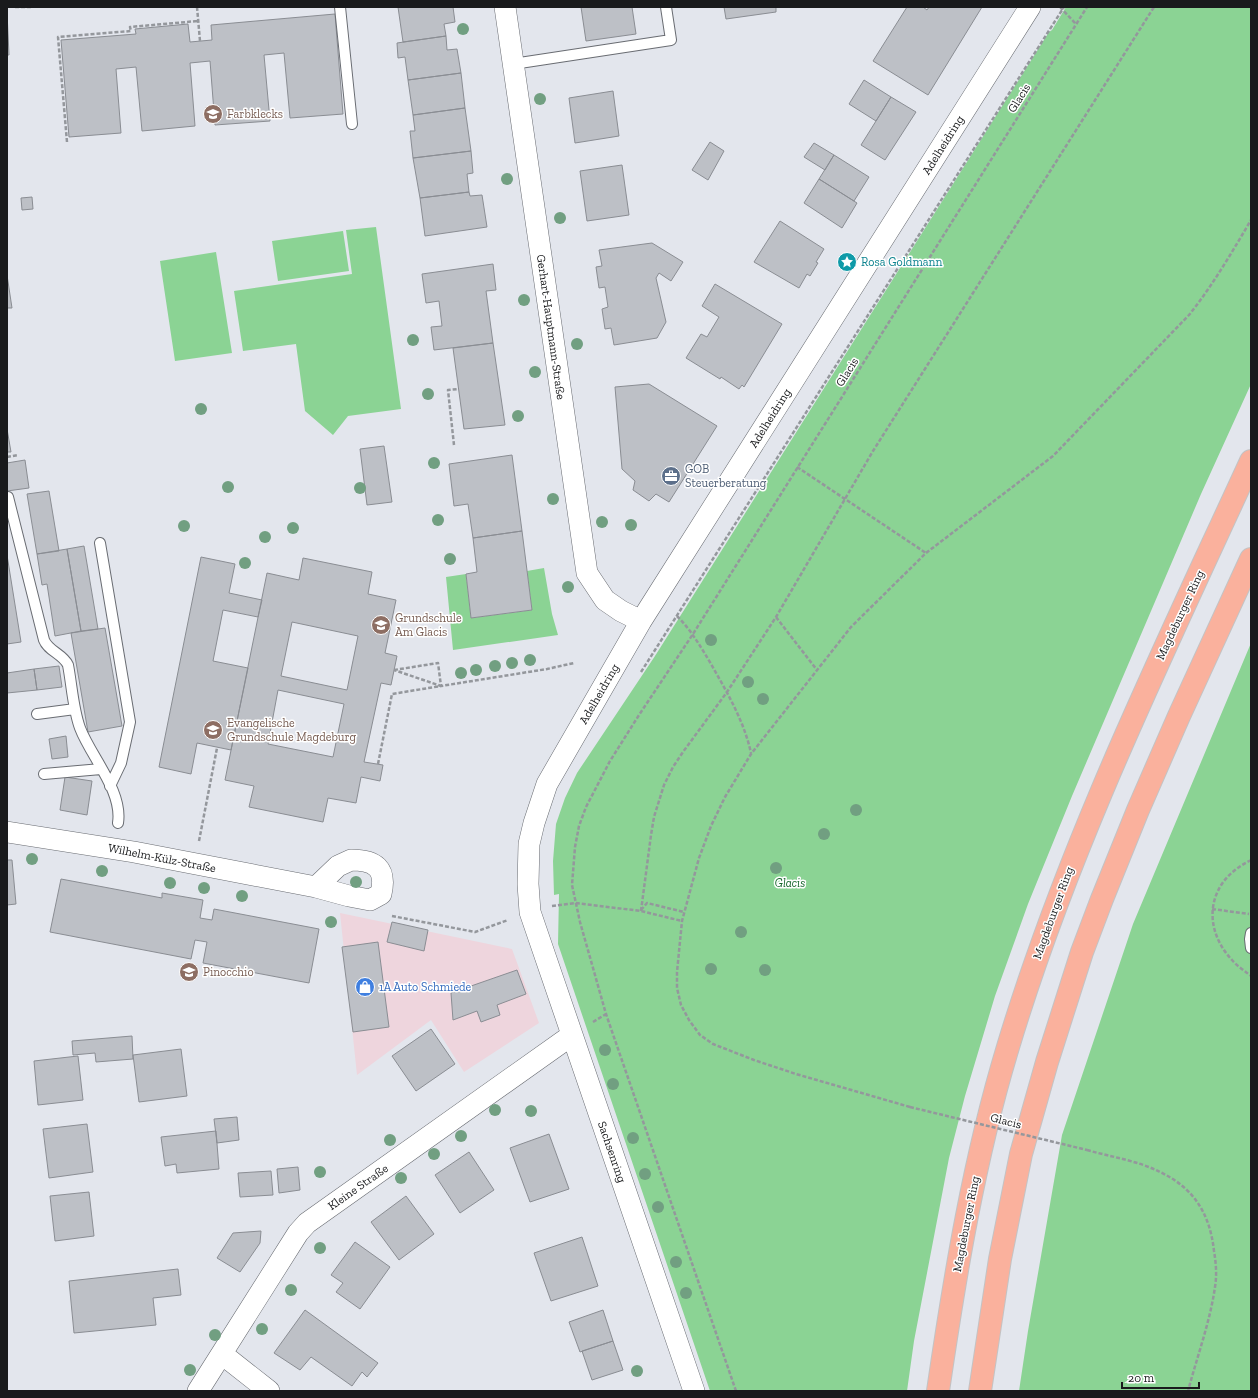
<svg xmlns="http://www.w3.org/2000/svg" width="1258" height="1398" font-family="'Zilla Slab',serif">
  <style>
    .commercial { fill: #eed5dd }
    .green { fill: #8bd394 }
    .building { fill: #bdc0c6; stroke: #8a8d93; fill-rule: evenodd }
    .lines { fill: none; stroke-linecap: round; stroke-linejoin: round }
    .lane-casing { stroke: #696c72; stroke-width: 12 }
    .street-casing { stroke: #696c72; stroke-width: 22 }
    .highway-casing { stroke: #c3c3c4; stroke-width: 24 }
    .path { stroke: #94979c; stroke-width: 2.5; stroke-dasharray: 4 2; stroke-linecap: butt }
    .lane { stroke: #fff; stroke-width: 10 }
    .street { stroke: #fff; stroke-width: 21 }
    .highway { stroke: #fab19d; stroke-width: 22 }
    .path-bridge { stroke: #94979c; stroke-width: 2.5; stroke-dasharray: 4 2; stroke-linecap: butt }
    .tree { fill: #719f81 }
    .labels { text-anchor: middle; stroke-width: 3; stroke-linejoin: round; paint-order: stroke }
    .street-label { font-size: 12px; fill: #191a1c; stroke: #fff }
    .education-label { font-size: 12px; fill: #785e54; stroke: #fff; text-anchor: start }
    .culture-label { font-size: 12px; fill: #0d838f; stroke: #fff; text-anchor: start }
    .service-label { font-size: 12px; fill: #4e5e75; stroke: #fff; text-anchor: start }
    .park-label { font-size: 12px; font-style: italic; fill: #146529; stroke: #fff }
    .shop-label { font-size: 12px; fill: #366cbe; stroke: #fff; text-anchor: start }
  </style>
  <rect width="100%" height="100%" fill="#e3e6ed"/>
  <path class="commercial" d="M340,913L512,949L539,1023L464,1072L431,1020L357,1075Z"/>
  <path class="green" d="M1066,7H1251V384L1201,494L1072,796L1028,904L995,996L965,1096L949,1158L914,1341L907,1391H710L558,944L559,894L554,895L553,861L556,824L565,798L577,773L655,656L1049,32L1052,30Z
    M376,227L401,409L348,416L333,435L305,411L296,344L243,351L234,291L352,274L346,230Z
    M343,231L349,271L278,281L272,241Z
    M216,252L232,353L175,361L160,261Z
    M544,568L552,614L558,635L453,650L446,577L466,574L471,618L532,610L527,571Z
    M1251,643V1391H1019L1028,1331L1062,1135L1133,924Z"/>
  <path class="building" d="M398,7H453L455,22L444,24L446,36L403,42Z
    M581,7H632L636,34L586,41Z
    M724,7H776V12L726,19Z
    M907,7H923L927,10L929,7H982L928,95L873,61Z
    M7,12L9,55H7Z
    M335,14L343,114L290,118L284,53L264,55L270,121L215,125L210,61L190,63L195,126L142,131L136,67L116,69L121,133L69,137L61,40L136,34L135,29L188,24L190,42L212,40L211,25Z
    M446,36L447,50L457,49L461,73L408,80L405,57L398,58L397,43Z
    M461,73L465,108L413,115L408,80Z
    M864,80L891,97L876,121L849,104Z
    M613,91L619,136L575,143L569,98Z
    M891,97L916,112L885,160L861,145Z
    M465,108L471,151L413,158L410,131H415L413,115Z
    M710,142L724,151L708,180L692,170Z
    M814,143L834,155L825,170L804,157Z
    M471,151L473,173L467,174L469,192L420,198L413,158Z
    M834,155L869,177L854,201L819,179Z
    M622,165L629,215L587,221L580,171Z
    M819,179L857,203L842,228L804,203Z
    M469,192L470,196L482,195L487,227L425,236L420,198Z
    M32,197L33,209L22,210L21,198Z
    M780,221L824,249L816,262L818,263L810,276L807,274L799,288L754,262Z
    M652,243L683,262L671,281L659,273L656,278L666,322L657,338L614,345L611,328L605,329L602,309L608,307L605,287L599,288L596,267L602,266L599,250Z
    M493,264L496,290L486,291L493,343L434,350L431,327L442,326L439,301L426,303L422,274Z
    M7,275L12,308H7Z
    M715,284L782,324L744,387L742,385L739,389L721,377L720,379L686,358L701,334L707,337L719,317L702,306Z
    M493,343L505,425L464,429L453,348Z
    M649,384L717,426L669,502L656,494L649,501L633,490L635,481L622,469L615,387Z
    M7,429L11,452H7Z
    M384,446L392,502L367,505L360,449Z
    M512,455L522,531L473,538L468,504L454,506L449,464Z
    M25,460L29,488L7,491V463Z
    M49,491L59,551L37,554L27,494Z
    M522,531L532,610L471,618L466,574L477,572L473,538Z
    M84,546L98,629L81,631L67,549Z
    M67,549L81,631L55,636L47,584L42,585L37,554Z
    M7,555L21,642L7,644Z
    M201,557L235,564L229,593L262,600L258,617L223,610L213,661L248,668L231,750L197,743L191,774L159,767Z
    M303,558L372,572L368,594L396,600L385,653L397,656L391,685L381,683L364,762L383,765L380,781L361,777L356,803L328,798L323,822L249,807L254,786L225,780L267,573L299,580ZM292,622L358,636L347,690L281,676ZM278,690L344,704L333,757L268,744Z
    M105,628L122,726L88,732L71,633Z
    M59,666L62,687L37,690L34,669Z
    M34,669L37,690L7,693V673Z
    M66,736L68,757L52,759L49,739Z
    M65,777L92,781L87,815L60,810Z
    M7,860H12L16,904L7,905Z
    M61,879L162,898V893L203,900L200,918L212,920L214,909L319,929L309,983L203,963L207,942L195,940L191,959L50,932Z
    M392,922L428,930L424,951L387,942Z
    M378,942L389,1027L353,1032L342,947Z
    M517,970L526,994L497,1005L500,1015L481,1022L477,1011L453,1020L451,993Z
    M431,1029L455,1064L416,1091L392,1056Z
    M132,1036L133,1059L96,1062L95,1053L73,1055L72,1041Z
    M181,1049L187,1096L139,1102L133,1055Z
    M78,1056L83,1100L38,1105L34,1061Z
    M237,1117L239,1140L217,1143L214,1119Z
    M87,1124L93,1172L49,1178L43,1129Z
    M216,1131L219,1169L177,1173L176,1164L165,1166L161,1137Z
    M549,1134L569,1189L530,1202L510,1148Z
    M469,1152L494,1190L460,1213L435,1175Z
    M298,1167L300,1190L279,1193L277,1169Z
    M271,1171L273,1195L240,1197L238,1173Z
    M89,1192L94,1236L55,1241L50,1196Z
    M406,1196L434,1234L399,1260L371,1222Z
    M261,1231L260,1243L240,1272L217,1258L233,1233Z
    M582,1237L598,1286L551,1301L534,1253Z
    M355,1242L390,1267L360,1309L336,1292L343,1283L331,1275Z
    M178,1269L181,1295L153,1298L156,1325L74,1333L69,1281Z
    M305,1310L378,1363L367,1377L362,1372L352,1386L311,1357L300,1370L274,1353Z
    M603,1310L613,1341L580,1352L569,1322Z
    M613,1341L623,1370L592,1380L582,1351Z"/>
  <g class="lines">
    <defs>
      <path id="lane" d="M340,7L352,124
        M513,64L671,40L666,7
        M8,497L44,640C48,651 63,654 68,665C72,686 73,709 80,728C91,757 123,791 118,823
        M100,543L130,722L121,763L110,786
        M37,714L75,709
        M44,774L101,769
        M1251,933L1250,939L1251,948"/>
      <path id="street" d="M505,7L587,573L605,600L621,611L641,621
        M7,832L134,852L316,887
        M351,860C375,860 387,868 381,894L370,900L349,896L316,887L338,866Z
        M222,1354L269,1391
        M198,1391L298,1233L307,1223L572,1035
        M694,1391L530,912L528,884L529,844L534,823L547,784L641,621L1030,7"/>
      <path id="highway" d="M938,1391C955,1275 974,1159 1008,1047C1069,844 1163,653 1251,461
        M980,1391L1000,1259L1021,1154L1047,1062L1082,952L1102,899L1138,810L1179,716L1251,559"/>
    </defs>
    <use href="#lane" class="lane-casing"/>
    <use href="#street" class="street-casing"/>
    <use href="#highway" class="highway-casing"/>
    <path class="path" d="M15,7H31
      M197,7L200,41
      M1060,7L1076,24
      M67,142L58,37L131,31L130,27L198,21
      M454,445L448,390L458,389
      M7,457L18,455
      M797,467L926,553
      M677,616C691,630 701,647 711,664C727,692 744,721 751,753
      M776,617L817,670
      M394,670L438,663L441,686L547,669L574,663
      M641,672L1064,7
      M378,764L392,694L441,686L394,670
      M199,841L217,748
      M1251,860C1241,865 1231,872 1224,881C1205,906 1211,938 1232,960C1237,966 1245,971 1251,976
      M552,906L575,903L641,911L682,921
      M1212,909L1249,914
      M641,910L647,903L684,912
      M641,911L651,835L654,817L664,785L673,767L683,752L727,692L776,617L873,451L1154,7
      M392,916L475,932L508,920
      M593,1022L606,1014
      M910,1107L796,1074L754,1060L713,1044L700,1035L689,1020L681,1005L677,988V972L682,921L699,858L711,826L725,797L751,754L851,627L926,553L1053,456L1189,315C1213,285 1232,252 1251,220
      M1087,1150C1111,1157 1139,1161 1160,1172C1194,1188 1210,1214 1214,1251C1216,1263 1217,1275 1215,1287C1210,1322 1197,1357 1188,1391
      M736,1391L606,1014L580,922L572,885L575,847L579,826L586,807L610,761L639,715L693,634L1087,7"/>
    <use href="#lane" class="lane"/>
    <use href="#street" class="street"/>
    <use href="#highway" class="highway"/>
    <path class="path-bridge" d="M910,1107L1087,1150"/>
  </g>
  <g class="tree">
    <circle cx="463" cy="29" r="6"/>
    <circle cx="540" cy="99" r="6"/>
    <circle cx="507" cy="179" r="6"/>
    <circle cx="560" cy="218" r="6"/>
    <circle cx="524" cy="300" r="6"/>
    <circle cx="413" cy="340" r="6"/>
    <circle cx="577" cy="344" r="6"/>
    <circle cx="535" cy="372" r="6"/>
    <circle cx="428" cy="394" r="6"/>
    <circle cx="201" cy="409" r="6"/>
    <circle cx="518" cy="416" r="6"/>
    <circle cx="434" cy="463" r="6"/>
    <circle cx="228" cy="487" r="6"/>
    <circle cx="360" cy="488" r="6"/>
    <circle cx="553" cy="499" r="6"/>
    <circle cx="438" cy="520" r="6"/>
    <circle cx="602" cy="522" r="6"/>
    <circle cx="631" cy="525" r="6"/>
    <circle cx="184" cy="526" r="6"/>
    <circle cx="293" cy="528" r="6"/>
    <circle cx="265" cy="537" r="6"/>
    <circle cx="450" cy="559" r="6"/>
    <circle cx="245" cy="563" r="6"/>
    <circle cx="568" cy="587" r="6"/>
    <circle cx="711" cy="640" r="6"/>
    <circle cx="530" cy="660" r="6"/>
    <circle cx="512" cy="663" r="6"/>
    <circle cx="495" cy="666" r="6"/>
    <circle cx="476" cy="670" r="6"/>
    <circle cx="461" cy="673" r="6"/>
    <circle cx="748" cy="682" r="6"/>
    <circle cx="763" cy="699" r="6"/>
    <circle cx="856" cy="810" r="6"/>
    <circle cx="824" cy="834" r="6"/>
    <circle cx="32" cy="859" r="6"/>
    <circle cx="776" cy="868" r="6"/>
    <circle cx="102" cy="871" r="6"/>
    <circle cx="356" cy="882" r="6"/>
    <circle cx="170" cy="883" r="6"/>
    <circle cx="204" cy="888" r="6"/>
    <circle cx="242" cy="896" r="6"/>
    <circle cx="331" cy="922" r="6"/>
    <circle cx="741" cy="932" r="6"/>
    <circle cx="711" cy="969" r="6"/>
    <circle cx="765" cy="970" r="6"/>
    <circle cx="605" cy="1050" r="6"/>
    <circle cx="613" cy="1084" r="6"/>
    <circle cx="495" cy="1110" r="6"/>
    <circle cx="531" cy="1111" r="6"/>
    <circle cx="461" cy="1136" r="6"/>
    <circle cx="633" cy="1138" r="6"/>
    <circle cx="390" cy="1140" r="6"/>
    <circle cx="434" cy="1154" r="6"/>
    <circle cx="320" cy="1172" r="6"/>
    <circle cx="645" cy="1174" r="6"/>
    <circle cx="401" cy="1178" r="6"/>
    <circle cx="658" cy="1207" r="6"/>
    <circle cx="320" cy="1248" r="6"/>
    <circle cx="676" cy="1262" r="6"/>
    <circle cx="291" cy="1290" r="6"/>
    <circle cx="686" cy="1293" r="6"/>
    <circle cx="262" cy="1329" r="6"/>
    <circle cx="215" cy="1335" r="6"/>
    <circle cx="190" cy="1370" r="6"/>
    <circle cx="637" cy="1371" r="6"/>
  </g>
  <defs>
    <symbol id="school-disc" viewBox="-11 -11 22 22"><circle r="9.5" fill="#8d6e63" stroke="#fff"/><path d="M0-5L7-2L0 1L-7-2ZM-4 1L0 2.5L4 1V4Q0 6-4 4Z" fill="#fff"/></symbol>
    <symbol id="sight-disc" viewBox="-11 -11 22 22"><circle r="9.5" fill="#0f9aa8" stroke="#fff"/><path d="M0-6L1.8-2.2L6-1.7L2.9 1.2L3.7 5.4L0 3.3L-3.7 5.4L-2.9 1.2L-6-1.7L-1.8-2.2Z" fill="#fff"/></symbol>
    <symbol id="office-disc" viewBox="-11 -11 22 22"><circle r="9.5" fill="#5c6f8a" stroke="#fff"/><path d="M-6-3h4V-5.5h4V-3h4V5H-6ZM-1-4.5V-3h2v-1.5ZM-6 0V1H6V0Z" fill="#fff"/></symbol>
    <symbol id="shop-disc" viewBox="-11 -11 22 22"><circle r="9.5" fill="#3f7fe0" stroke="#fff"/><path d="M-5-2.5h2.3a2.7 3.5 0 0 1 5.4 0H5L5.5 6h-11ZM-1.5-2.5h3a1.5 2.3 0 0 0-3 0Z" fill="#fff"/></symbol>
  </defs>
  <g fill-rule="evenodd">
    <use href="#school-disc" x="202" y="103" width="22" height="22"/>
    <use href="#sight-disc" x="836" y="251" width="22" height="22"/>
    <use href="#office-disc" x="660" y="465" width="22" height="22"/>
    <use href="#school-disc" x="370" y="614" width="22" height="22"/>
    <use href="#school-disc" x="202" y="719" width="22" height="22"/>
    <use href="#school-disc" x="178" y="961" width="22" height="22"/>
    <use href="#shop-disc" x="354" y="976" width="22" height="22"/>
  </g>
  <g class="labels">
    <g class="street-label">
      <text transform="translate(1019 98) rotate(-58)" y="4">Glacis</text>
      <text transform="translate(943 145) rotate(-58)" y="4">Adelheidring</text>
      <text transform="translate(551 327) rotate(82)" y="4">Gerhart-Hauptmann-Straße</text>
      <text transform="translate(847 372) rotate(-58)" y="4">Glacis</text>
      <text transform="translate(770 418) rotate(-58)" y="4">Adelheidring</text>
      <text transform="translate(1180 615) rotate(-65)" y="4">Magdeburger Ring</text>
      <text transform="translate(599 694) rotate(-60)" y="4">Adelheidring</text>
      <text transform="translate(162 858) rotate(11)" y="4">Wilhelm-Külz-Straße</text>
      <text transform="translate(1053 913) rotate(-70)" y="4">Magdeburger Ring</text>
      <text transform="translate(1006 1121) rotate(14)" y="4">Glacis</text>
      <text transform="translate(612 1152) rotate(71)" y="4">Sachsenring</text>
      <text transform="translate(358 1187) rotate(-35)" y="4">Kleine Straße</text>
      <text transform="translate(966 1224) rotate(-79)" y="4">Magdeburger Ring</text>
    </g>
    <g class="education-label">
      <text x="227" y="118">Farbklecks</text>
      <text x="395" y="622">Grundschule<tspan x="395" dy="14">Am Glacis</tspan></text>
      <text x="227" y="727">Evangelische<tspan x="227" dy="14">Grundschule Magdeburg</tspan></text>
      <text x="203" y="976">Pinocchio</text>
    </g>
    <g class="culture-label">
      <text x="861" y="266">Rosa Goldmann</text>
    </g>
    <g class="service-label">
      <text x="685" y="473">GOB<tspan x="685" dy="14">Steuerberatung</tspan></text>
    </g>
    <g class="park-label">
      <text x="790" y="887">Glacis</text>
    </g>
    <g class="shop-label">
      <text x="379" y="991">1A Auto Schmiede</text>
    </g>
  </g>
  <rect width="1258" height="1398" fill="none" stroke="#191a1c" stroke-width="16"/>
  <path d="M1122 1382v6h77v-6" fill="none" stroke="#191a1c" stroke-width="2"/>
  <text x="1128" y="1382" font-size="12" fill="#191a1c" stroke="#ffffff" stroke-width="3" paint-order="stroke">20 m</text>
</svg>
